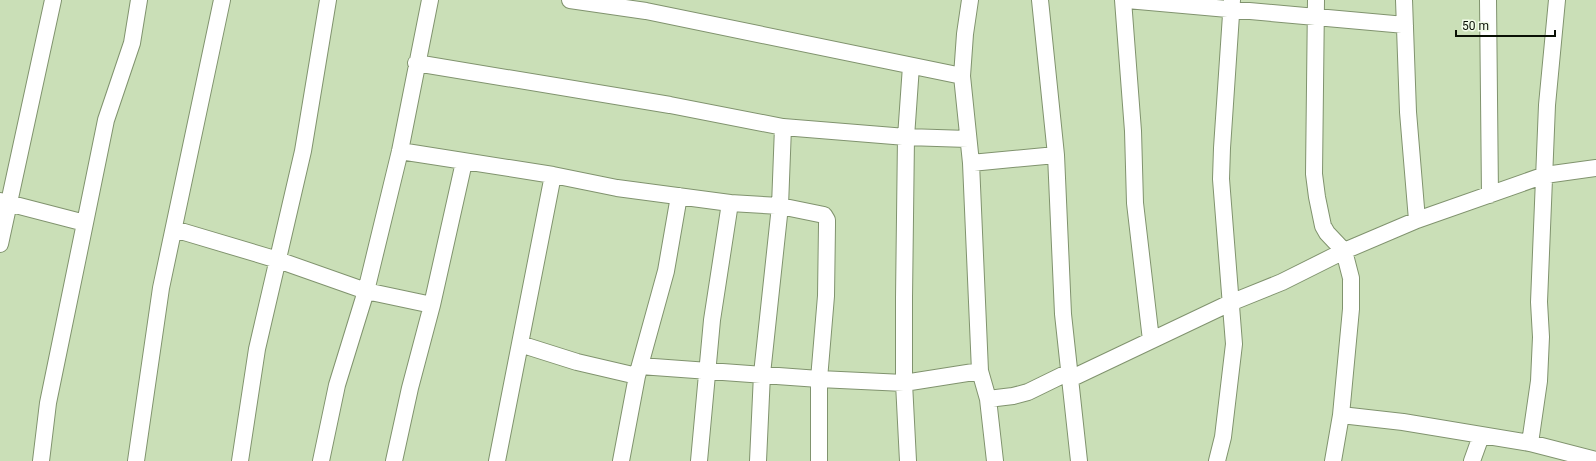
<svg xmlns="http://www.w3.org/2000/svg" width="1596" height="461" font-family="Roboto,sans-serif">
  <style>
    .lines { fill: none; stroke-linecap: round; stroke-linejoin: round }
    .street-casing { stroke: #80936e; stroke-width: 18 }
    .street { stroke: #fff; stroke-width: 16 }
  </style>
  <rect width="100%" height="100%" fill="#cadfb7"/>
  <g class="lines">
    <defs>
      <path id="street" d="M570,0L646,11L962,76
        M970,0L965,34L962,76L971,163L980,371L988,399L995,461
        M1040,0L1056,155L1063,314L1079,461
        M1123,0L1133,131L1135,203L1151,340
        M1127,0L1405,25
        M1316,0L1314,174L1317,197L1323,226L1327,233L1344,251L1351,278V309L1341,415L1333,461
        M1404,0L1408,112L1417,220
        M1488,0L1490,195
        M416,63L670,105L783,127L906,137L968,139
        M400,151L553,175L617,188L730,203L780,206L824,215L827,220V225L826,296L819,379V461
        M971,163L1056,155
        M0,201L85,223
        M174,229L278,260L366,291L432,305
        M0,244L53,0
        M520,344L577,362L637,376
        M640,366L819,379L904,383L980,371
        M1070,379L1230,303L1282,282L1344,251L1417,220L1545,175L1596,168
        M988,399L1013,396L1028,392L1069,372
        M1341,415L1403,422L1530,443L1596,460
        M1530,443L1539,381L1541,337L1539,302L1547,105L1557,0
        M41,461L48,403L85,223L106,120L132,43L139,0
        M136,461L161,288L222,0
        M240,461L257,349L303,151L328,0
        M321,461L337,385L366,291L400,151L430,0
        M394,461L410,388L432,305L464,162
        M497,461L553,175
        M621,461L637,376L666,271L679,196
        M699,461L712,320L730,203
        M758,461L762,374L780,206L783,127
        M908,461L904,383V298L906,137L911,66
        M1217,461L1223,437L1234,344L1221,179L1222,148L1232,0
        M1472,461L1481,436"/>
    </defs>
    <use href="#street" class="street-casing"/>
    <use href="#street" class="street"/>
  </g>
  <path d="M1456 30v6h99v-6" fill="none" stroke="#091004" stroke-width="2"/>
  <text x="1462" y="30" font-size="12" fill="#091004" stroke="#f1fce8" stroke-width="3" paint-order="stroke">50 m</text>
</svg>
